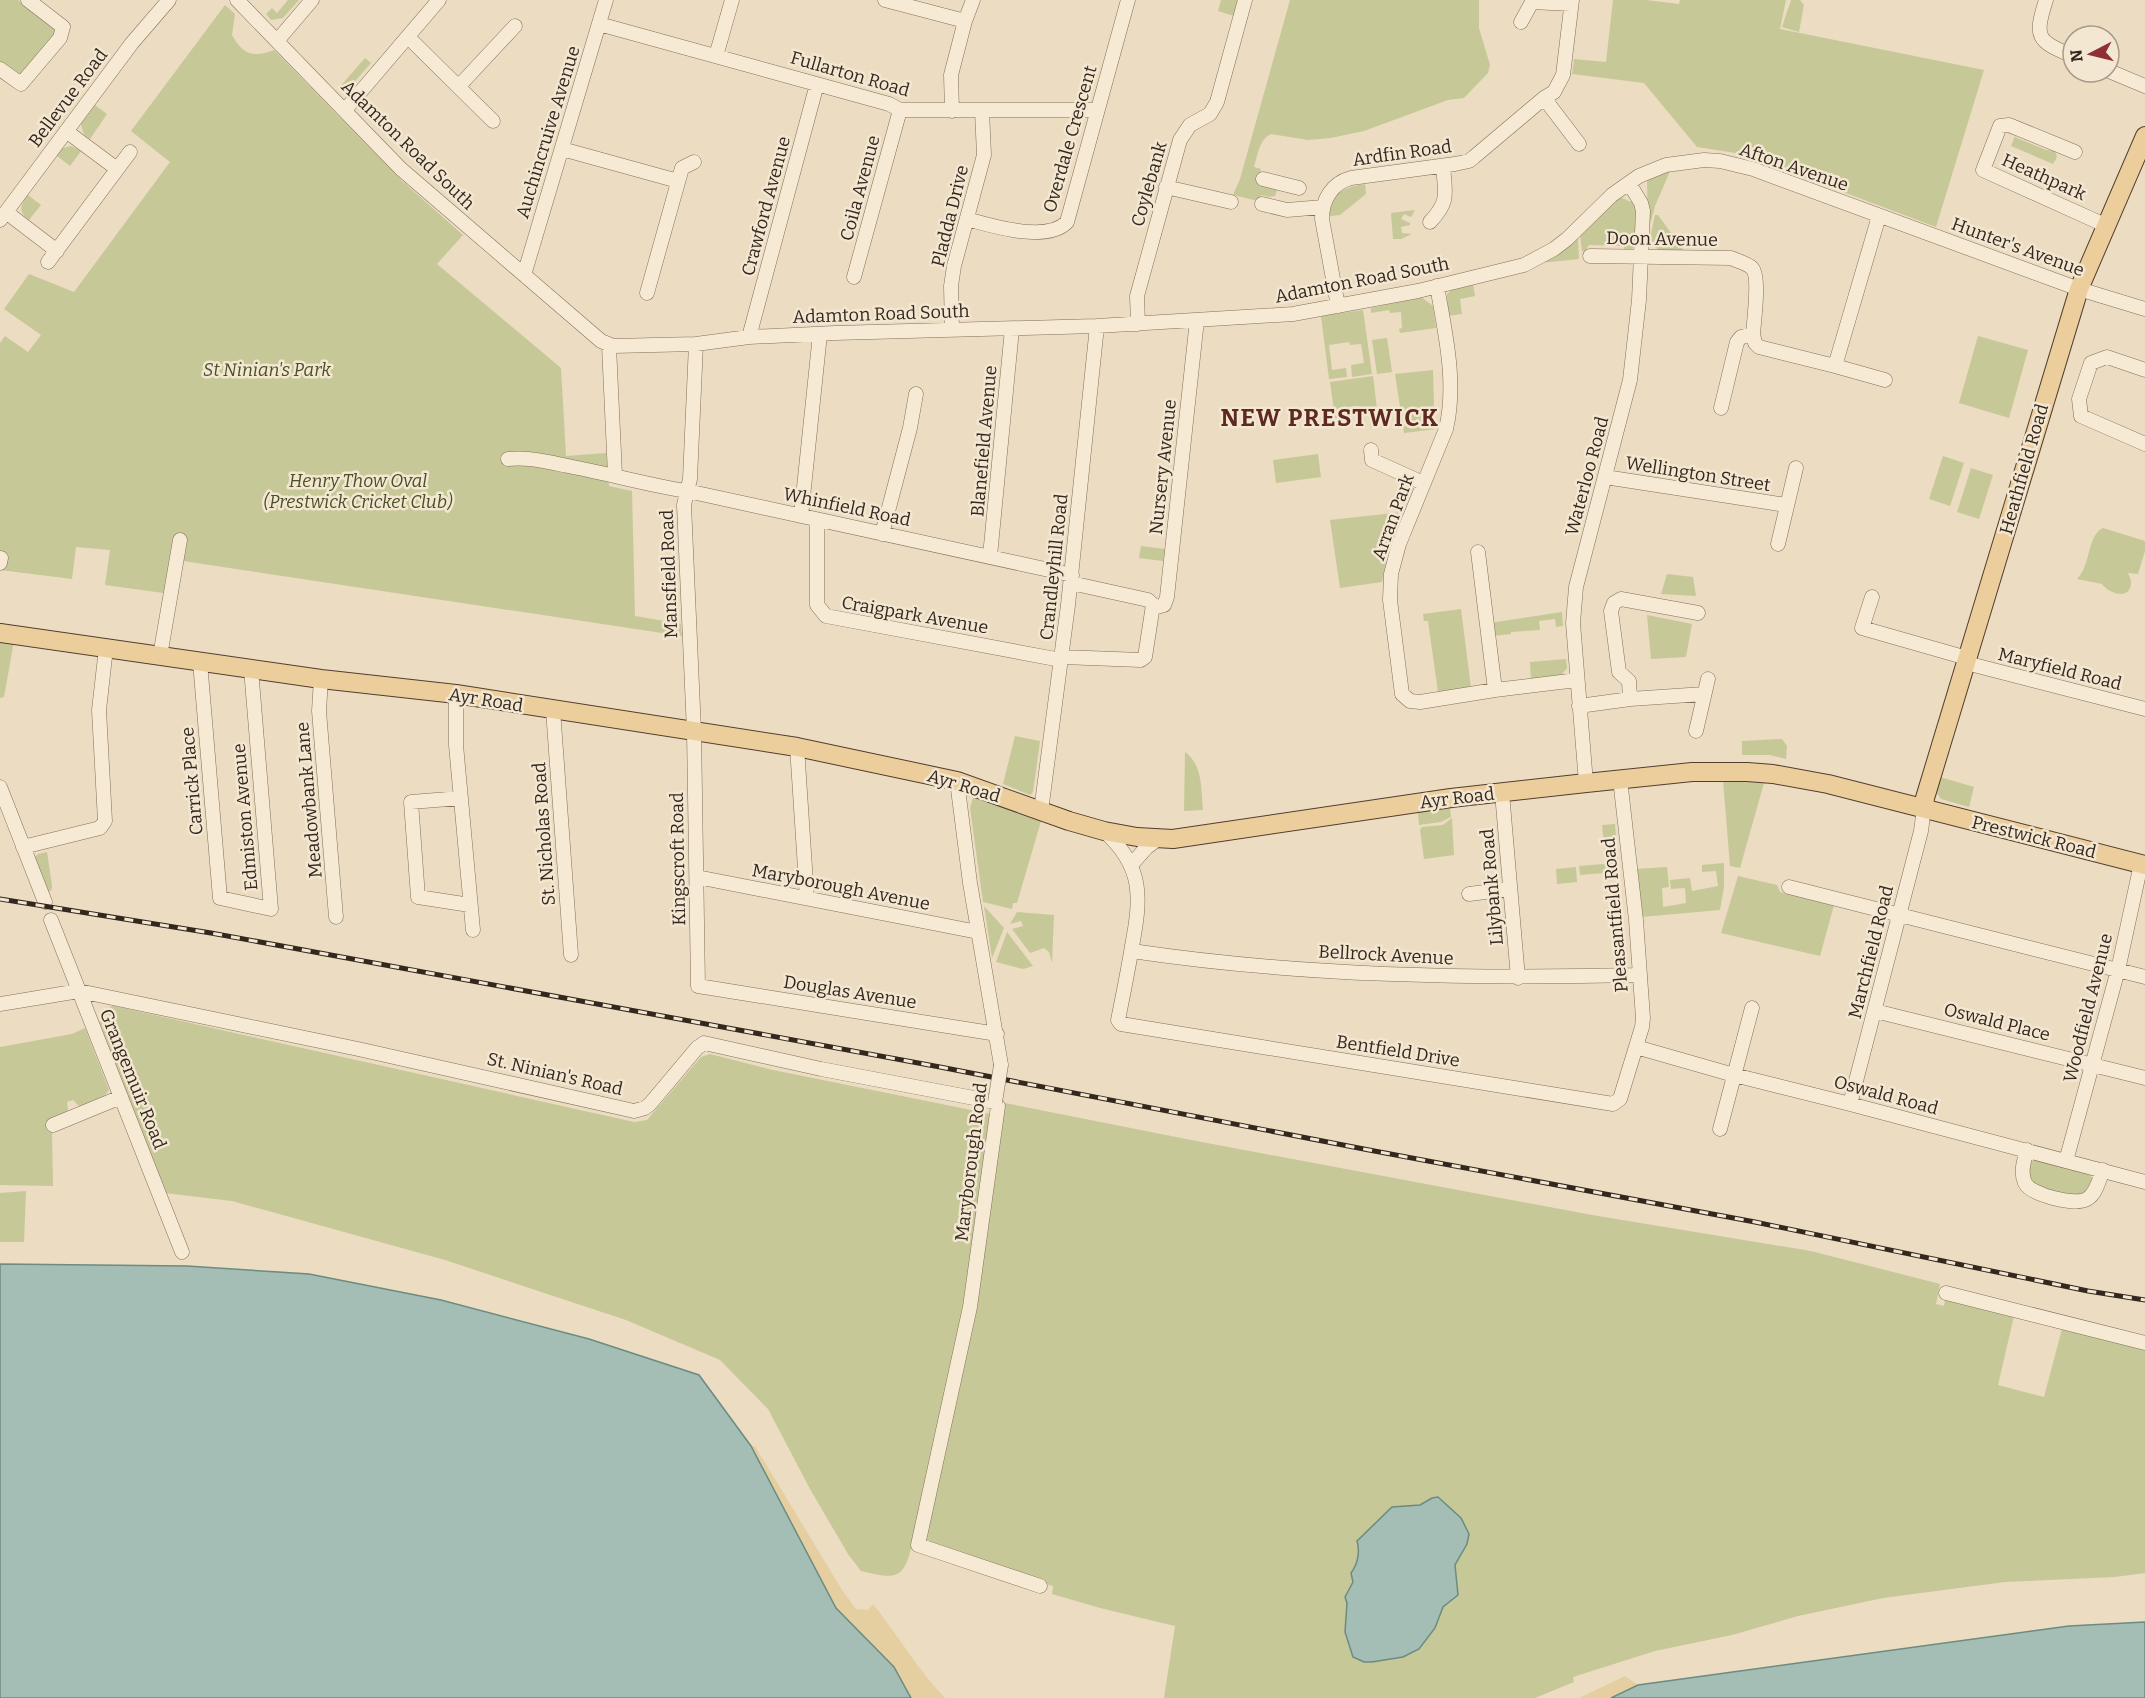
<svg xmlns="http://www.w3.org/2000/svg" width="2145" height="1698" font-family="Bitter,serif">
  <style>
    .green { fill: #c6c897 }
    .sand { fill: #e5cfa1 }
    .water { fill: #a4beb5; stroke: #6c8b81; stroke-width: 1.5 }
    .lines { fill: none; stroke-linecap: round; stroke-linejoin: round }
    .minor-casing { stroke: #846e5b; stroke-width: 15 }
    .major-casing { stroke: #523d2f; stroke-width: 20 }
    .minor { stroke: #f6ead5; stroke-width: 14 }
    .major { stroke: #ecce9c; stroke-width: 18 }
    .rail-casing { stroke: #34271e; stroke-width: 5 }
    .rail { stroke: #f3e7d2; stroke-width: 3; stroke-dasharray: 9; stroke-linecap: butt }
    .minor-bridge-casing { stroke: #846e5b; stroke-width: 15; stroke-linecap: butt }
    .minor-bridge { stroke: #f6ead5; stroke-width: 14 }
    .labels { text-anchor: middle; stroke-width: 5; stroke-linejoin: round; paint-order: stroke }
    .street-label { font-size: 18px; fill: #34271e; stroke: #f3e7d2 }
    .park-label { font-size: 18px; font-style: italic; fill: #485026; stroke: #f3e7d2 }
    .district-label { font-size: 24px; font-weight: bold; letter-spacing: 1.5px; fill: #5e2920; stroke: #f3e7d2 }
  </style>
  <rect width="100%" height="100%" fill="#ebdcc2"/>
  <path class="green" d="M0,0H18L59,29L20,76L0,64Z
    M288,0H299L283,18L271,20L266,14L272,8L277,13Z
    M1221,0H1238L1234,16L1218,11Z
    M1290,0H1479V28L1490,65L1488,73L1464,98L1448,100L1364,131L1331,138L1308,140L1271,134C1259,140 1258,154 1254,167L1261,169L1258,181L1278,187L1275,196L1269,197L1261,195L1258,201L1233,195L1240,179Z
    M1613,0H1646L1679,4L1680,0H1786L1780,29L1984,70L1936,227L1766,163L1736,153L1697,147L1644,83L1572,74L1574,59L1606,62Z
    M1791,0H1800L1804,5L1799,32L1782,27Z
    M225,5L235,14L232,35C243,55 253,58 274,50L401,180L463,235L437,264L561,368L566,456L606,453L609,486L632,491L635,616L681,624L682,636L183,561L178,595L105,585L110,550L76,547L72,579L0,570V343L5,336L28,352L41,335L4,309L29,274L74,292L170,162L131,131Z
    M365,58L371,63L350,87L338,89Z
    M95,105L107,114L90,139L84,135L81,124Z
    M2008,131L2017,138L2046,150L2055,151L2057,157L2053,164L2011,146L2015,136L2005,132Z
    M71,146L81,151L70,166L57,156L63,148Z
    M1671,169L1655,206L1648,232L1647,181L1649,177Z
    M1365,184L1366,194L1340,215L1330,216C1327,194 1347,186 1365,184Z
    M28,195L41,205L29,220C18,212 20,205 28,195Z
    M1622,198L1631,202L1633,200L1636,209L1635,246L1629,251H1624V246L1589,245L1586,250L1582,252L1580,235L1617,199Z
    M1415,210L1411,217L1404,214L1401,219L1410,223V225L1401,227L1402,233L1412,234L1401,239H1393L1391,213Z
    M1655,215H1658L1684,251L1659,250L1651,244L1650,238Z
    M1578,238L1579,259L1540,263Z
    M1473,284L1475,296L1460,299L1462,314L1448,316L1447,294L1452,290Z
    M1421,297L1433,306L1436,328L1400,333L1399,329L1402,328L1401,312L1390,313L1389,310L1371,313V308Z
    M1363,310L1372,374L1352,377L1351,365L1364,363L1361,344L1350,345L1349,342L1329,345L1332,370L1346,368L1347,377L1329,379L1321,316Z
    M1978,336L2028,350L2009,418L1959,403Z
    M1387,338L1392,372L1377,374L1372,340Z
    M1433,370L1434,404L1430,420L1438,424L1436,429L1404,433L1395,374Z
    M1373,376L1379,426L1371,428L1368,408L1358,409L1357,406L1339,408V418H1335L1330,382Z
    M1318,454L1321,477L1276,483L1273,460Z
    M1943,456L1964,463L1950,506L1929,499Z
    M1971,468L1993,475L1979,519L1957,512Z
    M1403,512L1390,541L1382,582L1340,588L1330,520Z
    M2103,528L2145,541V551L2138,574L2128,573C2129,576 2131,579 2131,582C2131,601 2109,594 2102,584L2077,579C2091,566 2087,535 2103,528Z
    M1141,546L1165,549L1163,561L1139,558Z
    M1667,574L1693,577L1696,596L1661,594Z
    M1461,609L1471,688L1438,692L1428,621H1424L1423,614Z
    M1562,612L1563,626L1556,627L1555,619L1539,621L1540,630L1511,632V634L1491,636L1490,623Z
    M1647,615L1692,624L1686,657L1651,659Z
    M0,639L14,641L4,697L0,698Z
    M1566,659L1567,668L1560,677L1531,680L1530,662Z
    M1015,736L1040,741L1033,792L1030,795L1003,784Z
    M1782,739L1787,746L1786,759L1770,755H1742V741Z
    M1185,752C1203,765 1201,789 1203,810L1184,811Z
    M1940,777L1974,787L1969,807L1941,799L1936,792Z
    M1723,780L1764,783L1740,868L1730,866Z
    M973,798L986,800L1041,821L1017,903H1013L1012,909L983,902L970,808Z
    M1450,808L1451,817L1441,822L1419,825L1418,812Z
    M1452,818L1454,855L1424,859L1420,830L1422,827L1443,825Z
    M1615,824L1618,860L1606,861L1602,825Z
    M47,852L52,885V889L47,894L35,857L38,854Z
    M1616,863V872L1580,875L1579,866Z
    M1724,863V887L1720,910L1641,917L1636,869L1667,867L1669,887L1662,888L1663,907L1686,903L1685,888L1671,889L1670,880L1690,878L1692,891L1718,886L1716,871L1702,872V865Z
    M1576,867L1577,882L1557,884L1556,869Z
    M1738,876L1777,885L1780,892L1834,905L1820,956L1721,933Z
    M984,906L1004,928L992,958Z
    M1017,912L1054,915L1052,963L1049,952L1044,948L1030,953L1012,929L1023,926L1021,921L1010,924Z
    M1007,932L1033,966L1023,969L996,962Z
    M114,1006L634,1122L647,1120L701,1057L710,1054L773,1070L991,1114L1003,1116L1005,1103L1191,1140L1592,1215L1811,1251L1940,1284L1936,1304L1944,1306L1945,1299L2014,1316L1998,1385L2044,1397L2062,1329L2145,1350V1573L2115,1577L2005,1582L1883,1598L1798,1616L1732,1635L1655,1651L1573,1677L1574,1682L1535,1698H1164L1175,1626L1100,1608L1052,1594L1053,1586L912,1544C904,1581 895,1579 861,1571L848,1554L810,1489L768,1409L720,1360L626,1320L445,1260L232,1201L165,1193L100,1023C99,1014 104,1007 114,1006Z
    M85,1028L109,1090C103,1100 91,1105 79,1106L73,1100L67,1102L68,1110L64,1115L47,1122L50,1132H52L53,1186L0,1185V1047L72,1034Z
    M2039,1159L2088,1173L2093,1179L2092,1187L2084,1196H2070L2033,1184L2029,1180L2027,1168L2030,1162Z
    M26,1191L24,1242H0V1193Z"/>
  <path class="sand" d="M751,1446H755L842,1590L856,1609L868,1610L873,1604C898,1635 917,1669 945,1698H911L894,1667L836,1608Z
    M1625,1676L1638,1685L1611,1698H1579Z"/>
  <path class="water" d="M0,1264L187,1266L309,1274L441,1300L589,1339L699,1375L751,1446L836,1608L894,1667L911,1698H0Z
    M1438,1497L1461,1518L1469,1534L1467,1544L1455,1565L1458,1595L1443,1607L1435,1628L1419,1649L1403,1657L1372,1662H1364L1353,1657L1345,1632L1347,1603L1345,1597L1353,1582L1351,1573C1358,1564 1360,1551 1357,1541L1392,1507L1420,1505L1432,1498Z
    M2145,1622V1698H1611L1638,1685L2069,1626Z"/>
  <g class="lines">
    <defs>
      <path id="minor" d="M237,0L401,169L601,341L613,346L696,344L749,337L835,333L1097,326L1293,314L1418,291L1524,265L1554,249L1567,239L1612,195L1629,183L1639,176L1666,165L1704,160L1720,161L1753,169L2079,289L2145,309
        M885,0L965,21
        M2046,0C2034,38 2037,41 2073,56
        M1521,22L1532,2L1571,4
        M599,24L889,104L900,110H1097
        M408,37L493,121
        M277,41L312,0
        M716,56L732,0
        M0,69L21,84L60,38L63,27L28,0
        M2109,71L2145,86
        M459,86L515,26
        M1544,98L1579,144
        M345,110L439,0
        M952,111L951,75L965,21L973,0
        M66,131L117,169
        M562,149L678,181
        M2075,152L2009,125L2000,126L1983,170L2107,226
        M1263,179L1299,188
        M1166,187L1231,202
        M1262,204L1287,210L1323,207
        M6,212L57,251
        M967,219C992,226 1047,243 1067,222L1128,0
        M0,220L132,43L169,0
        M1430,222C1450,201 1445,193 1443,166
        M1590,256L1731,258C1737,261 1747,263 1752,268C1760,276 1754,321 1753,334L1755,343L1759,347L1835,366L1879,216
        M48,262L130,152
        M524,275L606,0
        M854,277L900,110
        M1437,286C1445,332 1457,383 1446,429L1399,544L1391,574L1390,600L1402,694L1410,701L1420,702L1495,690L1577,680
        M647,293L682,168L694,162
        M1338,306L1322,219C1322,200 1332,183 1351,178L1455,164L1469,161L1474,157L1544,98L1554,92L1563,75L1572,0
        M1138,324L1137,296L1180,140L1190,125L1210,114L1217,102L1245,0
        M952,329L951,286L954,266L984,155L982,111
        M749,337L817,84
        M696,344L690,479L684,505L694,731L698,986L997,1034
        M609,346L615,475
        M1835,366L1885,380
        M2145,370L2107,357L2091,363L2079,399L2081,416L2145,444
        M1721,408L1737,342L1741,337L1753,334
        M1371,450L1372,460L1423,483
        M508,459C529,457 548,462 568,466C610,474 651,486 692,492L1072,575
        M1605,477L1786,505
        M801,516L820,334
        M817,520V605L826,616L1061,660
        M882,534L910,428L916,394
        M1778,544L1796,468
        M1478,552L1495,690
        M990,556L1012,329
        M0,563L1,558
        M1872,597L1862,628L1967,658
        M1153,608L1164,605L1167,597L1197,320
        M160,656L180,540
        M1062,657L1141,660L1145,657L1153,605L1148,600L1071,583
        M200,662L220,898L271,909L251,669
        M1966,663L2145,709
        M321,679L319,711L336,917
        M456,694V745L473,930
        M1630,699L1629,681L1619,672L1611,611L1614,603L1621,599L1698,613
        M1579,706L1630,699L1704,694
        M553,710L571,955
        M1696,731L1708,679
        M797,747L807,898
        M957,781L970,883L1001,1065
        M1586,783L1573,623L1576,587L1630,380L1639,300L1643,211L1641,203L1629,183
        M0,787L45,902
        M1502,793L1518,978
        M461,798L411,802L418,897L470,905
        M1041,811L1068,605L1097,326
        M1104,831C1144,867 1141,898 1132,946C1128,971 1123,995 1118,1020L1121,1024L1613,1104L1620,1099L1642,1027L1643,1018L1636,920L1620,779
        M23,847L100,828L105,821L99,710L106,648
        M1131,865L1146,848L1159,838
        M697,877L978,932
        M1789,887L2145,977
        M1469,894L1510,889
        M51,920L182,1252
        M1132,951C1300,976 1469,979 1639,975
        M0,1004L79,991L358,1049L634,1111L645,1108L650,1104L697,1048L704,1043L821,1069L995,1102L998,1106L970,1307L918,1545L1040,1586
        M1875,1011L2145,1078
        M1636,1047L1734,1075L1850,1104L2145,1182
        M1850,1104L1921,831L1924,808
        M53,1125L121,1097
        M1720,1129L1752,1008
        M2027,1150C2024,1161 2020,1172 2025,1183C2031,1195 2075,1206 2087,1199C2096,1194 2099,1180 2103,1170
        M2066,1161L2118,970L2141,864
        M1946,1293L2145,1343"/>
      <path id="major" d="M0,633L321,679L456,694L797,747L957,781L1069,821L1104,831L1137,837L1173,839L1451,798L1586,783L1692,772H1747L1773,774L1828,784L2145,865
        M1924,808L1925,798L2079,289L2145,136"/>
    </defs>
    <use href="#minor" class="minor-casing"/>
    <use href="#major" class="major-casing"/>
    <use href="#minor" class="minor"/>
    <use href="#major" class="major"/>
    <defs>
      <path id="rail" d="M0,899L211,933L940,1067L1369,1150L1755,1222L2088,1291L2145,1300"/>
    </defs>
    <use href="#rail" class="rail-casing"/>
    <use href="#rail" class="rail"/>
    <defs>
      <path id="minor-bridge" d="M995,1102L1001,1065"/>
    </defs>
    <use href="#minor-bridge" class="minor-bridge-casing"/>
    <use href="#minor-bridge" class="minor-bridge"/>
  </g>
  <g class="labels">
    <g class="street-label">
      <text transform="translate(850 74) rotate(16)" y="6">Fullarton Road</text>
      <text transform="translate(68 98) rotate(-53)" y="6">Bellevue Road</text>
      <text transform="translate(548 132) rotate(-73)" y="6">Auchincruive Avenue</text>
      <text transform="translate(1070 139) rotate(-74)" y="6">Overdale Crescent</text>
      <text transform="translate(408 145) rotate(44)" y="6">Adamton Road South</text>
      <text transform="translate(1402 153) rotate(-8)" y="6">Ardfin Road</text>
      <text transform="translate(1794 167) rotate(19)" y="6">Afton Avenue</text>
      <text transform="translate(2044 177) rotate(24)" y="6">Heathpark</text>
      <text transform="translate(1149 184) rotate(-74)" y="6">Coylebank</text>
      <text transform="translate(860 188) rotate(-75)" y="6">Coila Avenue</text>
      <text transform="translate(766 206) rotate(-75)" y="6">Crawford Avenue</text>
      <text transform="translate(950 216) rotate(-76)" y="6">Pladda Drive</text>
      <text transform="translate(1662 239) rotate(1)" y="6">Doon Avenue</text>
      <text transform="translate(2018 247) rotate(20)" y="6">Hunter's Avenue</text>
      <text transform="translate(1362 280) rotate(-11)" y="6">Adamton Road South</text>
      <text transform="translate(881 314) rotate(-2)" y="6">Adamton Road South</text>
      <text transform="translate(984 441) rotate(-85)" y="6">Blanefield Avenue</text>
      <text transform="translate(1163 467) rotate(-84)" y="6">Nursery Avenue</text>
      <text transform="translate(2024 469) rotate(-74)" y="6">Heathfield Road</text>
      <text transform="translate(1698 474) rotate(9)" y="6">Wellington Street</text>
      <text transform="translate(1587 476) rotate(-75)" y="6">Waterloo Road</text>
      <text transform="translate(847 507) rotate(12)" y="6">Whinfield Road</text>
      <text transform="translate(1393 517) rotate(-70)" y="6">Arran Park</text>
      <text transform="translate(1054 567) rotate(-84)" y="6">Crandleyhill Road</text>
      <text transform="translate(669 574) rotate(-92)" y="6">Mansfield Road</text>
      <text transform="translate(915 615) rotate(10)" y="6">Craigpark Avenue</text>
      <text transform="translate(2060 669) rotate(14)" y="6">Maryfield Road</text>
      <text transform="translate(486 700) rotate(9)" y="6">Ayr Road</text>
      <text transform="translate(192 781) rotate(-95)" y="6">Carrick Place</text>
      <text transform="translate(964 786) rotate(17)" y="6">Ayr Road</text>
      <text transform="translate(1457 798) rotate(-7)" y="6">Ayr Road</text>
      <text transform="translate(309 800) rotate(-95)" y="6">Meadowbank Lane</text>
      <text transform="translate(245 817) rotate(-95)" y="6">Edmiston Avenue</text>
      <text transform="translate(544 834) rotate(-94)" y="6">St. Nicholas Road</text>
      <text transform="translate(2034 837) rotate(14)" y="6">Prestwick Road</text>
      <text transform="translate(678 859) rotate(-91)" y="6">Kingscroft Road</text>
      <text transform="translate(841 887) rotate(11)" y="6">Maryborough Avenue</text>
      <text transform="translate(1492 887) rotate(-95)" y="6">Lilybank Road</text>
      <text transform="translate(1615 915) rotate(-95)" y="6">Pleasantfield Road</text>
      <text transform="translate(1871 952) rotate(-76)" y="6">Marchfield Road</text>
      <text transform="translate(1386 955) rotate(3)" y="6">Bellrock Avenue</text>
      <text transform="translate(850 992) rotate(9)" y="6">Douglas Avenue</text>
      <text transform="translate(2088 1008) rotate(-76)" y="6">Woodfield Avenue</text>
      <text transform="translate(1997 1022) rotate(14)" y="6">Oswald Place</text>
      <text transform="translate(1398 1051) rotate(9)" y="6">Bentfield Drive</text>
      <text transform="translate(555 1074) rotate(13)" y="6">St. Ninian's Road</text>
      <text transform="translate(133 1079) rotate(68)" y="6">Grangemuir Road</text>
      <text transform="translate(1886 1095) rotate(15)" y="6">Oswald Road</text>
      <text transform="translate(971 1162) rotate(-83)" y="6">Maryborough Road</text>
    </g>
    <g class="park-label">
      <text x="267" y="376">St Ninian's Park</text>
      <text x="358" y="487">Henry Thow Oval<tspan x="358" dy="21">(Prestwick Cricket Club)</tspan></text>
    </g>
    <g class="district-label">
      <text x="1330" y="426">NEW PRESTWICK</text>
    </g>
  </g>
  <g transform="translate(2091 54) rotate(263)"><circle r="28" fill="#f3e7d2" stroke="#a79a8a" stroke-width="1.5"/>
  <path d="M0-4.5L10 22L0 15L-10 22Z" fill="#8f2f36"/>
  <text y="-9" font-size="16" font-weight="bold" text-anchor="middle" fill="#34271e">N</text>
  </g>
</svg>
